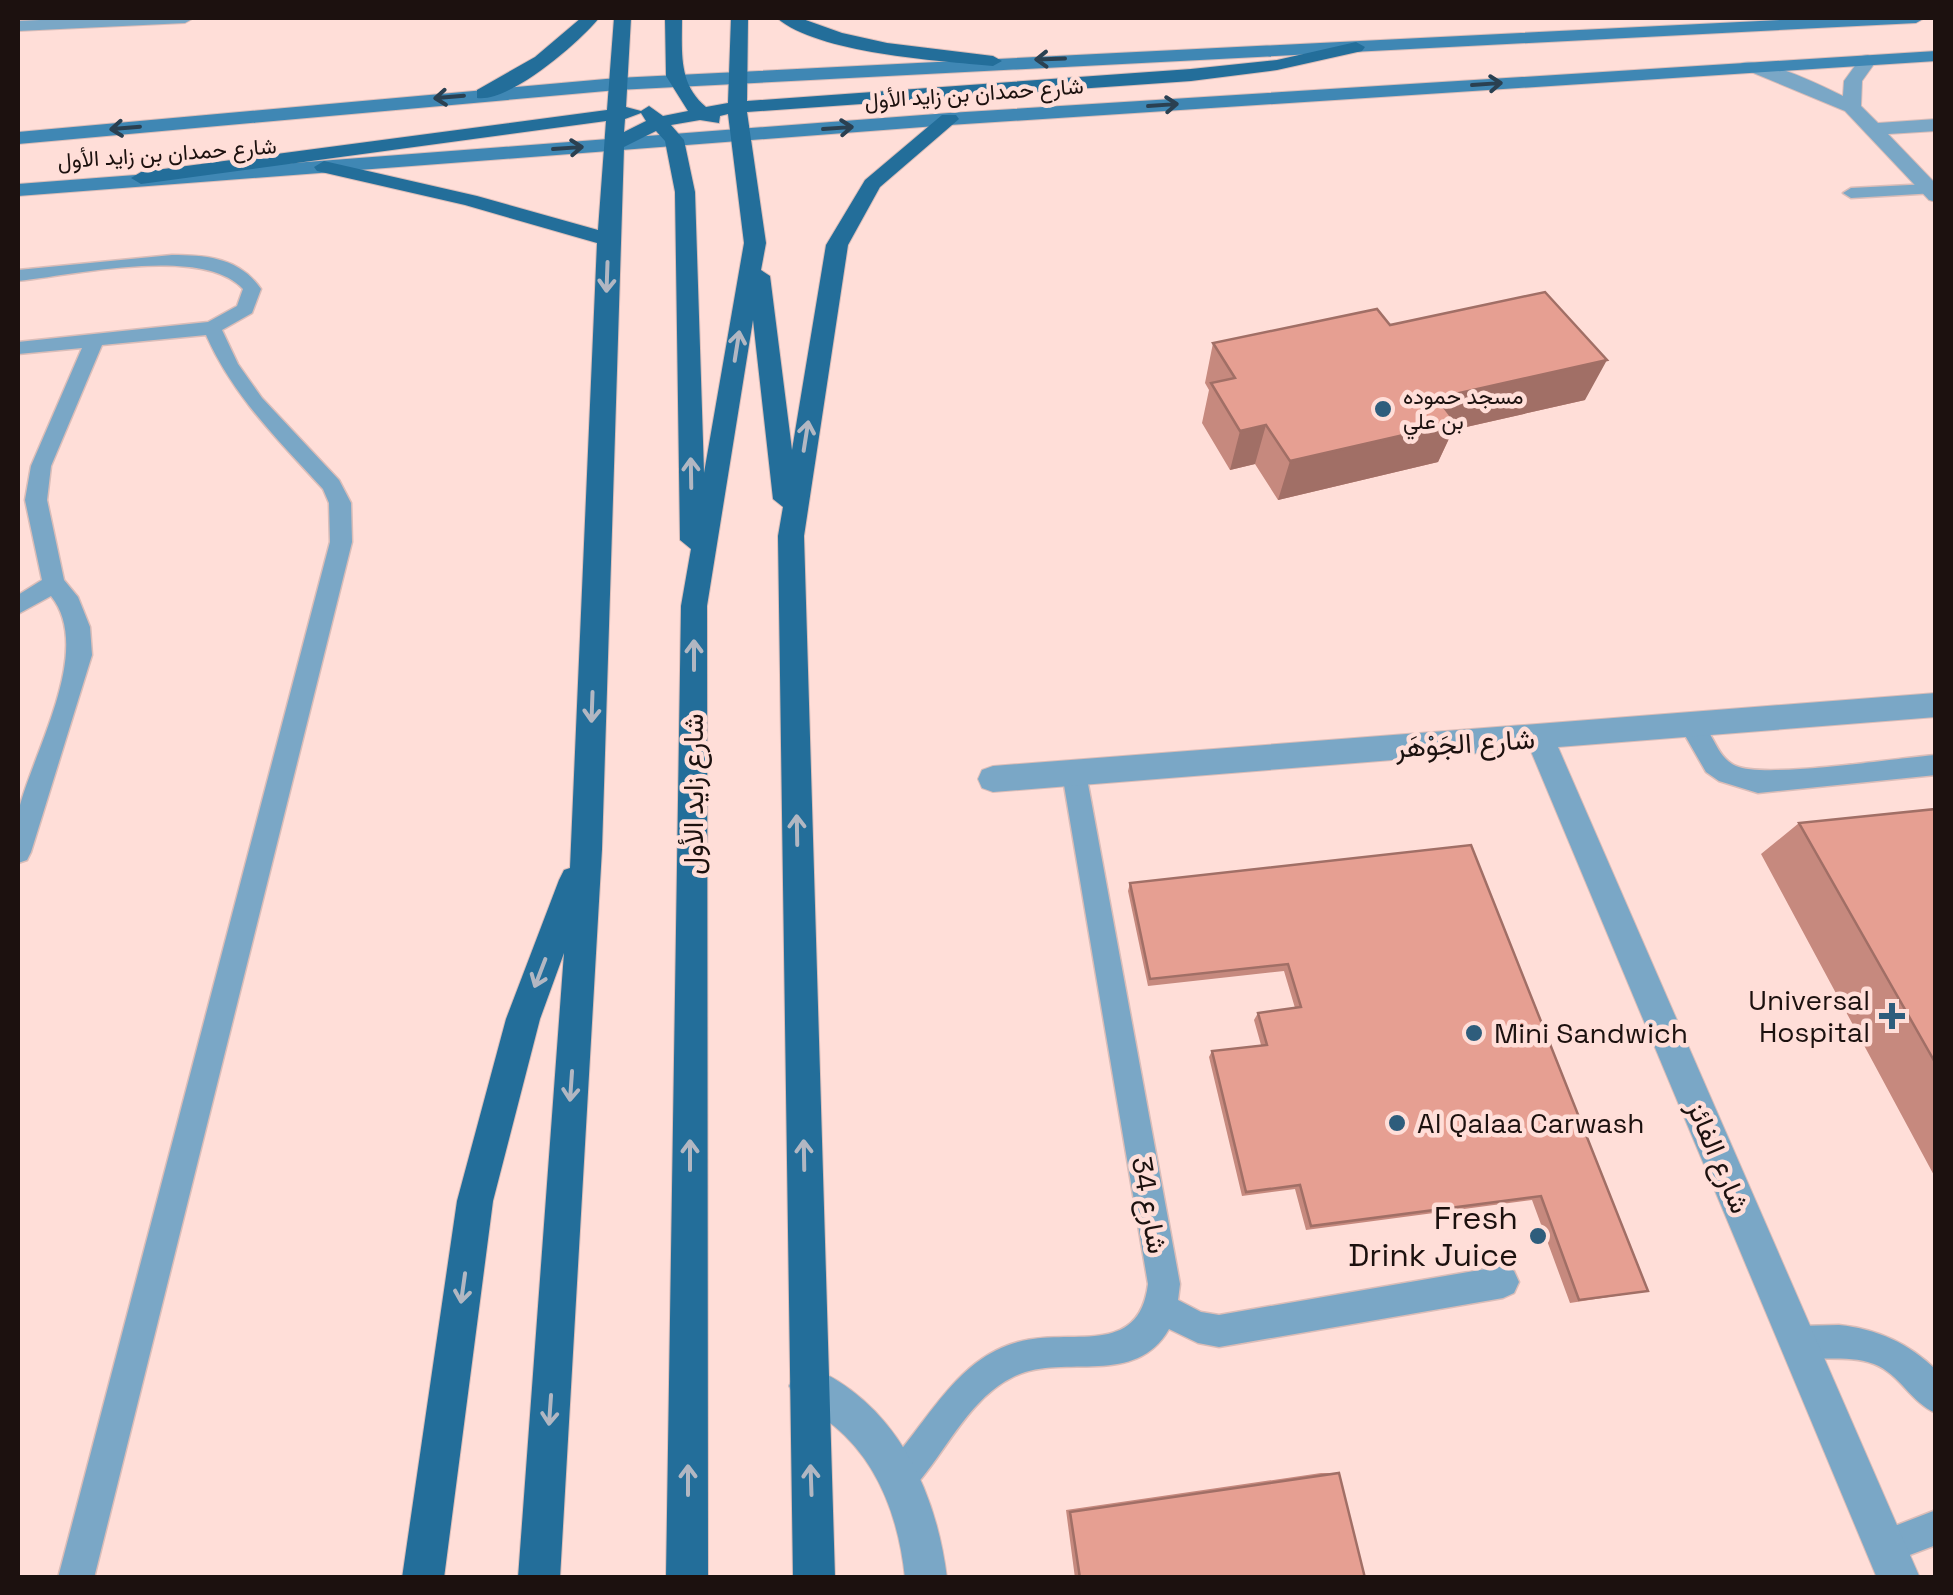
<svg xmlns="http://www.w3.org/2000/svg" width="1953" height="1595" font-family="'Space Grotesk',Vazirmatn,sans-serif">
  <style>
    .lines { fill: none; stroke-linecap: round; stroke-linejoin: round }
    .lane-casing { stroke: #dbbdb8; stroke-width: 3 }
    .street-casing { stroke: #dbbdb8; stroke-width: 2 }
    .secondary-casing { stroke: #dbbdb8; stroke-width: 2 }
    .primary-casing { stroke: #dbbdb8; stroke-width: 2 }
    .lane { fill: #7aa7c6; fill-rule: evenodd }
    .street { fill: #7aa7c6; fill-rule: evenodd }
    .secondary { fill: #3f87b4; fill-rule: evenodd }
    .primary { fill: #236e9a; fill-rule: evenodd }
    .wall { fill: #c6897e }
    .shaded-wall { fill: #a16f66 }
    .building { fill: #e69f92; stroke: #a16f66; stroke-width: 2.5 }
    .oneway { stroke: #2a4051 }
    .oneway2 { stroke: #b2b7c2 }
    .poi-dot { fill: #2e5d7c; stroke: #ffded8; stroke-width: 4 }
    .labels { text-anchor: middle; stroke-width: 9; stroke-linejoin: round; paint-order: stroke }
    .far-street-label { font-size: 22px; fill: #1c110f; stroke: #ffded8 }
    .far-poi-label { font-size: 22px; fill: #1c110f; stroke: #ffded8; text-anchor: start }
    .street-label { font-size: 28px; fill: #1c110f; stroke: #ffded8 }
    .poi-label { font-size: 28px; fill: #1c110f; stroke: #ffded8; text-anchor: start }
    .near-poi-label { font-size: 32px; fill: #1c110f; stroke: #ffded8; text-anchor: end }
  </style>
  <rect width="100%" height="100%" fill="#ffded8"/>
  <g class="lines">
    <defs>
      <path id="lane" d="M1929,184L1936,186L1935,193L1851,198L1843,193L1851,188Z
        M172,255C207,255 240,258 261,289L252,313L222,330L238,364L262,398L339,480L351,503L352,542L94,1578H58L330,542L329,503L323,489C278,440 233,396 206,335L102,345L51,466L47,500L64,580L78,597L90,627L92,655L31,852L27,860L18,863C18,846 15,826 19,809C34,750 94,649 51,596L18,614V595L42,580L25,500L31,466L82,348L18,354V342L208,322L237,306L243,289C203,245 74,275 18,281V270Z
        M1691,715C1713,723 1713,756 1736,766C1766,779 1895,758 1936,755V775L1758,793L1719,781L1706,772L1679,725L1683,718Z
        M1074,763L1083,766L1086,773L1180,1284L1178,1300L1201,1312L1219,1315L1503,1266L1514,1271L1519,1282L1514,1293L1503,1298L1219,1347L1198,1343L1169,1329C1135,1389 1062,1352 1013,1377C972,1397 949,1445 921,1479L910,1491L898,1496L886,1491L881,1479L886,1467C928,1423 955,1359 1018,1342C1070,1327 1139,1359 1148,1284L1062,773L1065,766Z
        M1839,1325C1877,1329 1909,1343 1936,1370V1413C1911,1403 1900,1374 1874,1364C1845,1353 1813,1364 1787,1353L1782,1342L1787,1331L1798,1326Z
        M1936,1510V1545L1886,1564L1874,1558L1868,1546L1874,1534Z"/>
      <path id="street" d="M85,18H194L185,23L18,31V21Z
        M1868,55L1877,60L1862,81L1861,106L1878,123L1936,119V131L1888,134L1936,184V202L1929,200L1845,111L1739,67L1742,63C1768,59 1818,84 1843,96L1844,81L1862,56Z
        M1936,693V717L1558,747L1920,1578H1877L1530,749L993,792L982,788L978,779L982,770L993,766Z
        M809,1366C895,1402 936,1489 947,1578H905C899,1521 880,1464 834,1426C817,1412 798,1407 789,1386L795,1372Z"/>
      <path id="secondary" d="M1820,18H1925L1916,23L617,90L18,144V132L617,78Z
        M1936,51V61L949,125L18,196V184L949,113Z"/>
      <path id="primary" d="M581,18H599C579,43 509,103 477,98V90L535,57Z
        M614,18H631L626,107L641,111L649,106L663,116L688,111L666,76L665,18H682C682,52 678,84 706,107L728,103L731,18H748L747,101L1191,69L1277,60L1356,42L1365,47L1362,51L1277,70L1191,81L747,112L766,243L761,270L770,276L792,450L826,245L865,180L942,115H956L959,119L880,187L848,245L804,536L835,1578H793L778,536L783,507L773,499L753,320L707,606L708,1578H666L681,606L691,549L680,540L675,192L665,141L656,131L624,147L602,849L560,1578H518L564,953L540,1019L493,1201L444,1578H402L457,1201L506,1019L559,880L564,870L570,868L597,243L465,205L317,171L314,167L324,161L477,196L598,230L606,121L141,184L131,178L141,172L607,110ZM641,113L646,121L624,132L625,119ZM728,114L744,243L704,473L695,192L684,140L671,125L700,120L719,123L720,116Z
        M777,18H800L842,33L887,43L993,56L1002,61L993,66C939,61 817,53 777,18Z"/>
    </defs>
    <use href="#lane" class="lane-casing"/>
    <use href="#street" class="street-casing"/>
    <use href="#secondary" class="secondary-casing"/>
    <use href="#primary" class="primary-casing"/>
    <use href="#lane" class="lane"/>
    <use href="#street" class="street"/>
    <use href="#secondary" class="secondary"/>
    <use href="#primary" class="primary"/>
  </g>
  <path class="wall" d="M1390,325L1585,400L1453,430L1438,462L1278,500L1255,464L1230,470L1202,423L1209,390L1205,383L1213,343Z
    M1936,809V1179L1761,854L1799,823Z
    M1471,845L1648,1291L1570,1303L1532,1200L1306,1230L1295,1189L1242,1196L1209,1057L1212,1051L1261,1045L1254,1020L1258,1013L1295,1008L1284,971L1148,986L1128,891L1130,883Z
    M1321,1473H1339L1365,1578H1075L1066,1510Z"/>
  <path class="shaded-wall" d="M1607,360L1585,400L1453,430L1438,462L1278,500L1290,461L1437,398Z
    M1266,425L1255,464L1230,470L1240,431Z"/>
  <path class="building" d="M1545,292L1607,360L1437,398L1456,423L1290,461L1266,425L1240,431L1211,383L1235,378L1213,343L1377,309L1390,325Z
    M1936,809V1064L1799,823Z
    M1471,845L1648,1291L1579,1300L1541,1196L1311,1226L1300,1185L1246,1192L1212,1051L1267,1045L1258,1013L1301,1007L1288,964L1150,979L1130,883Z
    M1339,1473L1365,1578H1080L1070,1512Z"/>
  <defs><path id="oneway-shaft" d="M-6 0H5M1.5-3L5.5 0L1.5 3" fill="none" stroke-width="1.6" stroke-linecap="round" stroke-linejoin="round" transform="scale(2.5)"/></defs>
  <g class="oneway">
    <use href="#oneway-shaft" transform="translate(1050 59) rotate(178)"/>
    <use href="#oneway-shaft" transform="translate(1487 84) rotate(-4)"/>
    <use href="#oneway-shaft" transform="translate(449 97) rotate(175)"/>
    <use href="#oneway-shaft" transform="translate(1163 105) rotate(-4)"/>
    <use href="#oneway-shaft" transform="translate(125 128) rotate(175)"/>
    <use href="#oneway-shaft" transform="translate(838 128) rotate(-4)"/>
    <use href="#oneway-shaft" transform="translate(568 148) rotate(-4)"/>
  </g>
  <g class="oneway2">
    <use href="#oneway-shaft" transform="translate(607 277) rotate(92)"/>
    <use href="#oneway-shaft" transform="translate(737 346) rotate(-81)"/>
    <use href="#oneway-shaft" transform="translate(806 436) rotate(-81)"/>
    <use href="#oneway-shaft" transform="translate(691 473) rotate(-91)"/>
    <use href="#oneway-shaft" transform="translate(694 655) rotate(-90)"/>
    <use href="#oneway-shaft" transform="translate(592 707) rotate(92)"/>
    <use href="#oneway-shaft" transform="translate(797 830) rotate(-91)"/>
    <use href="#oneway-shaft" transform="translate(540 973) rotate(111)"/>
    <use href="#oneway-shaft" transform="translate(571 1086) rotate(94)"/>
    <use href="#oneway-shaft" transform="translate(690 1155) rotate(-90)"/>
    <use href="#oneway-shaft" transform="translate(804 1155) rotate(-91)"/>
    <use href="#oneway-shaft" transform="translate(463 1288) rotate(98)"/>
    <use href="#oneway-shaft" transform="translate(550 1410) rotate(94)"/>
    <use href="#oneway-shaft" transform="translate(688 1480) rotate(-90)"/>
    <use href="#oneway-shaft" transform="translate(811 1480) rotate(-92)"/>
  </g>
  <g class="poi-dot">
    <circle cx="1383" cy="409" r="10"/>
    <path d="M1887 1001h10v10h10v10h-10v10h-10v-10h-10v-10h10z"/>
    <circle cx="1474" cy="1033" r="10"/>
    <circle cx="1397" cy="1123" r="10"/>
    <circle cx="1538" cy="1236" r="10"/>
  </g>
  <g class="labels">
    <g class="far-street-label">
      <text transform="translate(974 93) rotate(-4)" y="8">شارع حمدان بن زايد الأول</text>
      <text transform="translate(167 153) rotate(-4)" y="8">شارع حمدان بن زايد الأول</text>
    </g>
    <g class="far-poi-label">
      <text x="1403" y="404">مسجد حموده<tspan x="1403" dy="25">بن علي</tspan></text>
    </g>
    <g class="street-label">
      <text transform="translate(1465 743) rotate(-4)" y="10">شارع الجَوْهَر</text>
      <text transform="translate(693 794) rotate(-90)" y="10">شارع زايد الأول</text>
      <text transform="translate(1719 1157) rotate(67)" y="10">شارع الفائز</text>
      <text transform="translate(1150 1205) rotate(80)" y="10">شارع 34</text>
    </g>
    <g class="poi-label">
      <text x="1870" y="1010" text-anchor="end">Universal<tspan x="1870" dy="32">Hospital</tspan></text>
      <text x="1494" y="1043">Mini Sandwich</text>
      <text x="1417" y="1133">Al Qalaa Carwash</text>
    </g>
    <g class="near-poi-label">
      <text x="1518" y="1229">Fresh<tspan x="1518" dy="37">Drink Juice</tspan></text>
    </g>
  </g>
  <rect width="1953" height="1595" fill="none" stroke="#1c110f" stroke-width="40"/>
</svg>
